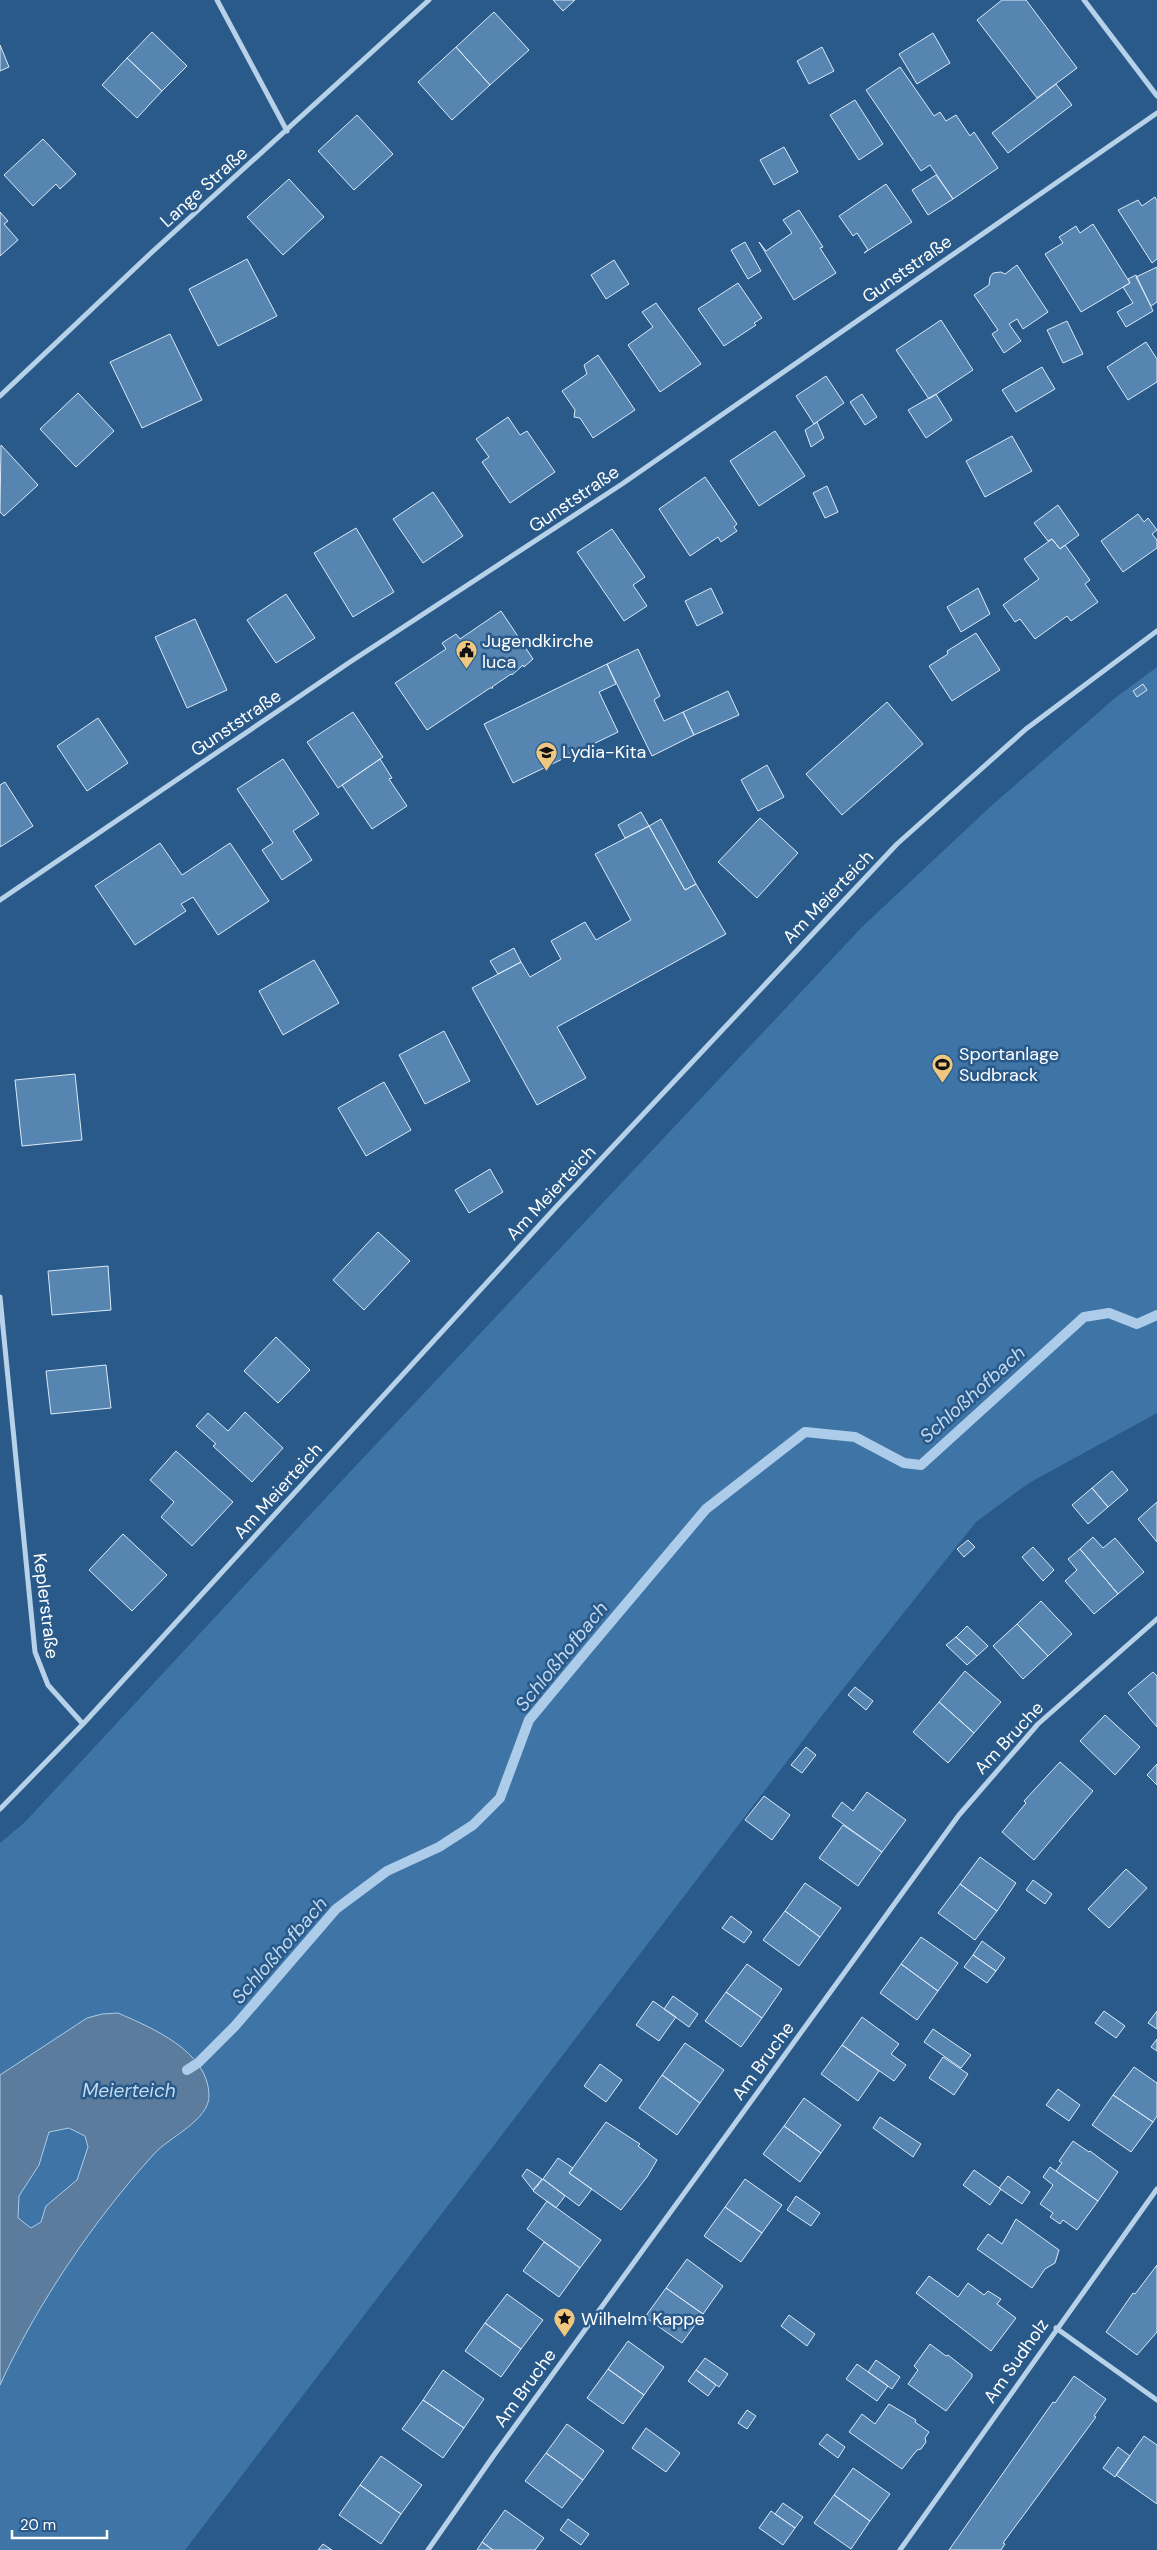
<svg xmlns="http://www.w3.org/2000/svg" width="1157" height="2550" font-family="'DM Sans',sans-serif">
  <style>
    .green { fill: #3e74a6 }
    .water { fill: #5c7c9d; stroke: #accce9; fill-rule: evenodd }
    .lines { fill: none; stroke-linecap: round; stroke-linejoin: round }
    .stream { stroke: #accce9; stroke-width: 10 }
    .building { fill: #5685b2; stroke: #dbe9f7 }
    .street { stroke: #b7d1e9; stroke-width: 5 }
    .labels { text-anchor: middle; stroke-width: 5; stroke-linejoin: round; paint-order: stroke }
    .street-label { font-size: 18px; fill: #fff; stroke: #295a8a }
    .poi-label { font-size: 18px; fill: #fff; stroke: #295a8a; text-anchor: start }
    .water-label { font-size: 19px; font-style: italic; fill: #c3daf0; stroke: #295a8a }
  </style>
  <rect width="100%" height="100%" fill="#295a8a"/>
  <path class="green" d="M1157,667V1413L1029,1483L976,1522L827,1709L185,2550H0V1843L25,1822L334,1489L862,927L990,807L1115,698Z"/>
  <path class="water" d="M118,2013C152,2028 208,2051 209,2095C210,2120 169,2137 154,2154C94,2220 37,2304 0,2385V2075L87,2018L102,2014ZM69,2128L85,2136L88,2147L77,2180L46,2206L41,2222L31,2228L18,2218L19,2196L39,2165L49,2132Z"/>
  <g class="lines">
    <path class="stream" d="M187,2070L198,2063L235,2026L336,1909L387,1871L439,1847L473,1825L500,1798L529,1720L588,1649L706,1509L805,1432L855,1437L904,1463L921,1465L1084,1317L1109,1313L1137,1324L1157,1315"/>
  </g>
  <path class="building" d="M553,0H575L563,11Z
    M1002,0H1026L1077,68L1037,98L977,20Z
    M494,12L529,50L490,85L456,47Z
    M152,32L187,66L162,91L127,58Z
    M933,33L950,63L917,84L899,54Z
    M0,45L9,67L0,71Z
    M456,47L490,85L452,120L418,82Z
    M822,47L834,71L809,84L797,61Z
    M127,58L162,91L137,118L102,85Z
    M900,67L934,116L940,112L946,121L956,115L970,136L974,132L998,168L953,199L930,165L921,171L866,90Z
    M1056,84L1072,105L1008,153L992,133Z
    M855,100L883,144L859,160L830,115Z
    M357,115L393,154L354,190L318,151Z
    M43,139L76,174L60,189L56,184L33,206L4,175Z
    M784,147L798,172L774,185L760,160Z
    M936,175L953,199L928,215L912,190Z
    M289,179L324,217L283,255L247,217Z
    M886,184L912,222L864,253L868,250L857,233L853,236L839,216Z
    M1155,197L1157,201V259L1152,263L1118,210L1138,200L1142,206Z
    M799,210L823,247L820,248L836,273L794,300L759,242L766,251L792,233L783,220Z
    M0,212L8,221L4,224L18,240L0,256Z
    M1093,224L1130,283L1081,312L1045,254L1063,243L1059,237L1076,226L1080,233Z
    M745,242L761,271L748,279L731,250Z
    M247,259L277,316L218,346L189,289Z
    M614,260L629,284L606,299L591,275Z
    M1017,265L1048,312L1023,329L1017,319L1009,324L1021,341L1004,353L992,334L998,330L974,295L989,285L990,277L993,273L1001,272L1005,274Z
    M1157,267V302L1151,306L1136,277Z
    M1136,275L1153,311L1126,327L1117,312L1133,303L1123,287L1130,283L1128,279Z
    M738,283L762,318L754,323L756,325L724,346L698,309Z
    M656,303L701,364L660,392L628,345L653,327L642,312Z
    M941,320L973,370L929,399L896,350Z
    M1067,321L1083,354L1063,363L1047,330Z
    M170,334L202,400L142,428L110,362Z
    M1146,342L1157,359V382L1128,400L1107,367Z
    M598,355L635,410L593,438L580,418L574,417L575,410L562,391L587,374L584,365Z
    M1042,367L1055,389L1016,412L1002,390Z
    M826,376L844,403L814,424L796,396Z
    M78,393L114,431L76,467L40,429Z
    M862,394L877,417L865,425L850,402Z
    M936,394L952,420L926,438L908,410Z
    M508,417L520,435L527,431L555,472L510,503L482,462L489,457L476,439Z
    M817,422L824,438L811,447L805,430Z
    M775,431L805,476L759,506L730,461Z
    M1012,436L1032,471L985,497L966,461Z
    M1,445L38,485L4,516L0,512Z
    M705,477L737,524L734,527L737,531L721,542L718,537L690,556L659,509Z
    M827,486L838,512L825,518L813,493Z
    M433,492L463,536L423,563L393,519Z
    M1058,505L1079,535L1060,549L1052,539L1048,541L1034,523Z
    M1138,514L1144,522L1148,518L1157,530L1152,534L1157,540V548L1123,572L1101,541Z
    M356,528L394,592L353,617L314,553Z
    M612,529L645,577L633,585L647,606L624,621L577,552Z
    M1052,539L1060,549L1065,545L1090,580L1085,584L1098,602L1071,621L1067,616L1035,639L1020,619L1015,622L1003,605L1039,579L1024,559Z
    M711,588L723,613L697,626L685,601Z
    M978,588L990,614L961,632L947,607Z
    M286,594L315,638L276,663L247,620Z
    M501,611L533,659L524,667L523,665L512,675L511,674L492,687L493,688H490L427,730L395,683L446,649L442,643L456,634L460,639Z
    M195,619L227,690L187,708L155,637Z
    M976,633L1000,670L952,701L929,666L948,654L947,651Z
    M638,649L660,696L654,700L664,721L683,712L694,735L652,756L607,664Z
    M607,664L616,684L599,692L618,732L513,783L484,724Z
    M1143,684L1147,690L1137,697L1133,691Z
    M728,691L739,715L694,735L683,712Z
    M887,702L923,744L842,815L806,774Z
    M353,712L383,757L338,788L307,742Z
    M98,718L128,763L87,791L57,746Z
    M283,759L319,814L293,831L312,860L282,880L262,850L273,843L237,789Z
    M380,759L392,778L389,779L407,806L372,829L342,785Z
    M767,765L784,797L758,811L741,780Z
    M5,782L33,826L0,847V785Z
    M641,812L649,826L625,838L618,825Z
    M760,818L798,853L757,898L718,862Z
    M661,819L696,884L685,890L649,826Z
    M649,826L685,890L696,884L726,934L557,1027L586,1078L537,1105L472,988L521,962L530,977L561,959L551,941L585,922L596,940L631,920L595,854Z
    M160,843L182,875L230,843L269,901L218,935L193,897L181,904L186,911L135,945L95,886Z
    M514,948L521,962L498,974L490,961Z
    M314,960L339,1003L283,1035L259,991Z
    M444,1031L470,1081L425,1104L399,1055Z
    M75,1074L82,1140L22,1146L15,1080Z
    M384,1082L411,1130L366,1156L338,1108Z
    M490,1169L503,1192L469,1213L455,1190Z
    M378,1232L410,1261L364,1310L333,1280Z
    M108,1266L111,1310L52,1315L48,1271Z
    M276,1337L310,1370L278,1403L244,1371Z
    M106,1365L111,1408L51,1414L46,1371Z
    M245,1412L283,1448L252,1482L213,1446L216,1444L196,1426L208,1413L228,1431Z
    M176,1451L233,1502L192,1546L161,1517L174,1502L150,1480Z
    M1112,1471L1128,1490L1108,1507L1092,1488Z
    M1092,1488L1108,1507L1088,1524L1072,1505Z
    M1157,1502V1542L1138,1519Z
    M123,1534L167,1575L132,1611L89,1570Z
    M1093,1537L1103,1548L1115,1538L1144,1572L1118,1594L1080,1549Z
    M968,1540L975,1547L964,1557L957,1549Z
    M1033,1547L1054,1570L1043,1581L1022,1557Z
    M1080,1549L1118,1594L1094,1614L1065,1581L1077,1570L1068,1559Z
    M1041,1601L1072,1634L1048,1656L1017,1624Z
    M1017,1624L1048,1656L1023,1679L993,1646Z
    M967,1626L988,1646L977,1656L956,1637Z
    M956,1637L977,1656L967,1665L946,1645Z
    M965,1671L1001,1702L974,1733L939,1702Z
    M1153,1672L1157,1676V1727L1128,1693Z
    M855,1687L873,1701L866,1710L848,1695Z
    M939,1702L974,1733L948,1763L913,1732Z
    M1105,1715L1140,1747L1115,1775L1080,1741Z
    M806,1747L816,1755L802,1773L791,1765Z
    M1060,1762L1093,1791L1034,1860L1002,1832L1026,1803L1024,1801Z
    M1157,1764V1785L1147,1775Z
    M867,1792L906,1820L882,1852L832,1816L842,1802L853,1811Z
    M764,1796L790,1815L772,1840L745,1820Z
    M843,1825L882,1852L858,1886L819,1858Z
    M980,1857L1016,1883L997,1911L960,1884Z
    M1126,1869L1147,1888L1109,1928L1088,1909Z
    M1033,1880L1052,1894L1045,1904L1026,1890Z
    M805,1883L841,1908L820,1937L785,1911Z
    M960,1884L997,1911L975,1940L938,1913Z
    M785,1911L820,1937L799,1966L763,1940Z
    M731,1916L752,1932L744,1943L722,1928Z
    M921,1937L958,1963L938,1991L901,1964Z
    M982,1941L1005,1958L996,1971L973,1955Z
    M973,1955L996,1971L987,1983L964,1967Z
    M747,1964L782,1989L762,2018L726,1992Z
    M901,1964L938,1991L917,2020L880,1993Z
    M726,1992L762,2018L741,2047L705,2021Z
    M673,1996L698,2014L689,2027L664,2009Z
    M653,2001L676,2017L659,2041L636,2025Z
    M1104,2011L1125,2026L1116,2038L1095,2023Z
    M1157,2011V2029L1148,2023Z
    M862,2017L899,2044L891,2054L906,2065L894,2081L842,2045Z
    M933,2029L971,2055L961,2068L924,2042Z
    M1157,2039V2051L1151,2047Z
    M685,2043L724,2070L700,2103L662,2075Z
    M842,2045L879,2071L858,2101L821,2074Z
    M943,2057L968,2074L954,2095L929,2078Z
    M600,2064L622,2080L606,2102L584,2086Z
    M1134,2067L1157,2083V2116L1153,2122L1113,2095Z
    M662,2075L700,2103L677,2135L639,2108Z
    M1058,2089L1080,2105L1069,2121L1046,2105Z
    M1113,2095L1153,2122L1131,2152L1092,2125Z
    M804,2098L841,2125L821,2153L784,2126Z
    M880,2117L921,2144L913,2157L873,2128Z
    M606,2122L640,2144L638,2146L657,2160L647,2177L621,2210L569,2173Z
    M784,2126L821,2153L800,2182L763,2154Z
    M1073,2141L1089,2152L1090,2151L1118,2172L1098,2201L1056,2171L1062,2163L1059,2161Z
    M558,2158L573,2168L569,2173L592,2189L579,2206L543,2179Z
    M1050,2167L1098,2201L1077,2230L1063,2220L1060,2224L1050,2217L1053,2213L1040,2204L1053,2185L1043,2177Z
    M527,2169L542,2179L533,2190L522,2176Z
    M974,2170L1001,2189L990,2205L963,2185Z
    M1008,2176L1030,2192L1022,2204L999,2188Z
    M543,2179L565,2196L556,2208L533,2191Z
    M745,2179L782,2205L762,2233L725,2207Z
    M796,2196L820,2213L811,2226L787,2210Z
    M547,2201L601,2240L580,2268L527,2229Z
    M725,2207L762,2233L741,2262L704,2236Z
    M1016,2219L1059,2250L1055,2263L1045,2269L1032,2288L977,2249L988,2234L1002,2244Z
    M544,2242L580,2268L559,2297L523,2271Z
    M687,2259L723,2286L703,2314L666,2288Z
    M1157,2265V2332L1137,2355L1106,2332L1133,2293L1135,2294Z
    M929,2276L958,2297L968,2283L984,2295L988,2291L1001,2299L997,2304L1016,2318L991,2351L916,2293Z
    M666,2288L703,2314L682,2343L645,2317Z
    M507,2294L543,2320L521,2349L485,2323Z
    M789,2315L815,2334L807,2346L781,2326Z
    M485,2323L521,2349L501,2377L465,2351Z
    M628,2341L664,2367L644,2395L608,2369Z
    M930,2344L946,2356L948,2355L972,2374V2377L946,2411L908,2384L918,2370L914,2366Z
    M705,2358L728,2374L719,2387L696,2370Z
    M876,2360L900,2377L892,2389L868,2372Z
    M857,2364L888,2386L877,2401L846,2379Z
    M608,2369L644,2395L623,2424L587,2398Z
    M443,2370L484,2399L464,2428L423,2400Z
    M696,2370L716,2385L708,2396L688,2381Z
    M1074,2376L1106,2399L1094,2416L1096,2417L1003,2543L1005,2544L1001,2550H949L1053,2402L1055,2403Z
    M423,2400L464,2428L443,2458L402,2429Z
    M889,2404L916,2420L915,2422L929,2432L925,2438L926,2442L921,2449L917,2450L902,2469L849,2432L862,2414L875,2424Z
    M747,2410L756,2416L747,2429L738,2423Z
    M567,2424L604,2451L583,2480L546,2453Z
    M646,2428L680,2453L666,2472L632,2448Z
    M827,2434L845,2447L838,2458L819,2444Z
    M1144,2436L1157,2445V2504L1116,2475Z
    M1118,2447L1130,2456L1115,2477L1103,2468Z
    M546,2453L583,2480L562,2508L525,2481Z
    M381,2456L422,2485L401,2514L360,2485Z
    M853,2468L890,2494L870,2521L834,2495Z
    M360,2485L401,2514L381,2544L339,2515Z
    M834,2495L870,2521L851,2549L814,2523Z
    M783,2503L803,2517L795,2528L775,2514Z
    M505,2510L544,2538L535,2550H493L482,2542Z
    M771,2511L795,2528L783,2545L759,2528Z
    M568,2519L589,2534L581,2545L560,2530Z
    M482,2542L493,2550H477Z
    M323,2544L332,2550H318Z"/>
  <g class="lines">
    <path class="street" d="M217,0L287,131
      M1084,0L1157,96
      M0,396L151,253L429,0
      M0,900L350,662L622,484L1157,113
      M0,1297L35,1652L48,1685L83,1724
      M0,1809L83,1724L557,1206L897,844L1026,729L1157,631
      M1056,2328L1157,2400
      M428,2550L494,2455L959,1815L1038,1724L1157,1619
      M900,2550L1157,2189"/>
  </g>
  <defs>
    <symbol id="civic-pin" viewBox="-11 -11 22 30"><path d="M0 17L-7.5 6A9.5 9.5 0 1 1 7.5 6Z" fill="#f0c77e" stroke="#295a8a"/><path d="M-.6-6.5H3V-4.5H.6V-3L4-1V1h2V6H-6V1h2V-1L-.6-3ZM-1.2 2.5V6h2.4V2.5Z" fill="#111"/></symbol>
    <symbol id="school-pin" viewBox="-11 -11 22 30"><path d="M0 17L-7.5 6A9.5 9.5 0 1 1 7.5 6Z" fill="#f0c77e" stroke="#295a8a"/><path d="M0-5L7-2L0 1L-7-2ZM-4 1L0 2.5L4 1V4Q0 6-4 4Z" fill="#111"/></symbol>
    <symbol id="stadium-pin" viewBox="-11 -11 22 30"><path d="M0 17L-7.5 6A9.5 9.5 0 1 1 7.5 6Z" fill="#f0c77e" stroke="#295a8a"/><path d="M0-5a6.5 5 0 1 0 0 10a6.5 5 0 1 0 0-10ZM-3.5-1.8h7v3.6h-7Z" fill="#111"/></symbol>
    <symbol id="sight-pin" viewBox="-11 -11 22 30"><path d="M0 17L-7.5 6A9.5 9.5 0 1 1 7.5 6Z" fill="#f0c77e" stroke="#295a8a"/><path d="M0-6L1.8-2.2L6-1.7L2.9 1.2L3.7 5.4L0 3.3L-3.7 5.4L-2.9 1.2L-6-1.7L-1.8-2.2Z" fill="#111"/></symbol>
  </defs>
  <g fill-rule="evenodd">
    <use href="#civic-pin" x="454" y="638" width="25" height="34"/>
    <use href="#school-pin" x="534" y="740" width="25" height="34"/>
    <use href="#stadium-pin" x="930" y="1052" width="25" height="34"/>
    <use href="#sight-pin" x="552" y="2306" width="25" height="34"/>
  </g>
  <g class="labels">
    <g class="street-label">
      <text transform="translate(204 187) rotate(-42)" y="6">Lange Straße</text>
      <text transform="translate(907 269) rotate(-35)" y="6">Gunststraße</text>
      <text transform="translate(574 499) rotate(-34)" y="6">Gunststraße</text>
      <text transform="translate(236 723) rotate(-34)" y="6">Gunststraße</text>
      <text transform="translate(828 897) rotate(-46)" y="6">Am Meierteich</text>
      <text transform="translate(551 1193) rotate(-47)" y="6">Am Meierteich</text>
      <text transform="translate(278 1491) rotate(-48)" y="6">Am Meierteich</text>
      <text transform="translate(46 1606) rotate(83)" y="6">Keplerstraße</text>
      <text transform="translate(1009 1738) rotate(-47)" y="6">Am Bruche</text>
      <text transform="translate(763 2061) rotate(-54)" y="6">Am Bruche</text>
      <text transform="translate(1016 2361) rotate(-55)" y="6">Am Sudholz</text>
      <text transform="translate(525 2388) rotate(-54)" y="6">Am Bruche</text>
    </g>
    <g class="poi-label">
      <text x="482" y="647">Jugendkirche<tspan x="482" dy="21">luca</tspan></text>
      <text x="562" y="758">Lydia-Kita</text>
      <text x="959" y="1060">Sportanlage<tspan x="959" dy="21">Sudbrack</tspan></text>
      <text x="581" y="2325">Wilhelm Kappe</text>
    </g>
    <g class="water-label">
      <text transform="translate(972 1394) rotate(-42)" y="7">Schloßhofbach</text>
      <text transform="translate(561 1656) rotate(-51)" y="7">Schloßhofbach</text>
      <text transform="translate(279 1950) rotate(-49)" y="7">Schloßhofbach</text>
      <text x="129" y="2097">Meierteich</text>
    </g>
  </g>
  <path d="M12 2530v8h95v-8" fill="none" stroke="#ffffff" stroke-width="2.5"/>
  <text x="20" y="2530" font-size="15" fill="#ffffff" stroke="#295a8a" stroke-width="4" paint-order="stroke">20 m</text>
</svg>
